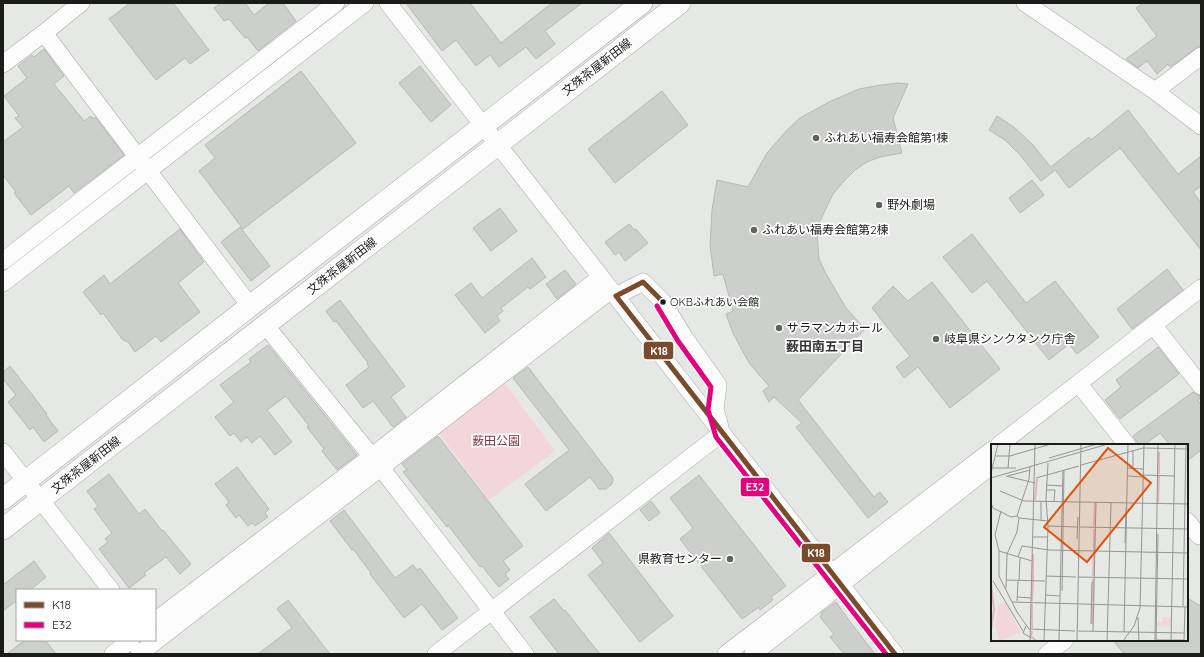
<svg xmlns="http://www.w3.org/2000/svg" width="1204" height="657" font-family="Quicksand,'Noto Sans JP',sans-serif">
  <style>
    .green { fill: #f3d6d9 }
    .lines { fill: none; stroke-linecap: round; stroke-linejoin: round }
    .stream { stroke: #e4b4ba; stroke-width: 4.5 }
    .building { fill: #cccfcc; stroke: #b6b9b6 }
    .minor-casing { stroke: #a8aba8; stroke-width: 18 }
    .major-casing { stroke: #a8aba8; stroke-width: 22 }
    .minor { stroke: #fbfcfb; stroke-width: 17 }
    .major { stroke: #fbfcfb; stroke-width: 21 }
    .bus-1-casing { stroke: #fff; stroke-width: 8 }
    .bus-2-casing { stroke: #fff; stroke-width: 8 }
    .bus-1 { stroke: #7a4b2a; stroke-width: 5 }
    .bus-2 { stroke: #e5007d; stroke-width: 5 }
    .poi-dot { fill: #626361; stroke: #fff; stroke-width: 1.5 }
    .bus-dot { fill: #1b1c1a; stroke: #fff; stroke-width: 1.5 }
    .labels { text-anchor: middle; stroke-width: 3.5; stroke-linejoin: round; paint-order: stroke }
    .bus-label { font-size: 11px; fill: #1b1c1a; stroke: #fff; text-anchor: start }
    .street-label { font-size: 12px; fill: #1b1c1a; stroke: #fff }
    .poi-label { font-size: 12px; fill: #1b1c1a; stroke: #fff; text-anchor: start }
    .park-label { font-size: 12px; fill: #843144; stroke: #fff }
    .neighbourhood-label { font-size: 13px; font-weight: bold; fill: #323532; stroke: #fff }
    .inset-river { fill: none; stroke: #e4b4ba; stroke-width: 2 }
    .inset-road { fill: none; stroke: #949694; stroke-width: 1 }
    .view { fill: #de560d; fill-opacity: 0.15; stroke: #de560d; stroke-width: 2 }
    .inset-edge { fill: none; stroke: #1b1c1a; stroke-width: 2 }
    .line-badge { stroke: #fff; stroke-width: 1.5 }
    .badge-label { font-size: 11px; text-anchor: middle; font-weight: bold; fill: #fff }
  </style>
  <rect width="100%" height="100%" fill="#e5e8e5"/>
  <path class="green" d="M503,381L555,451L489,500L438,432Z"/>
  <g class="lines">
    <path class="stream" d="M128,654L136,648"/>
  </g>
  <path class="building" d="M130,3H173L209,50L190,64L185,58L156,80L109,19Z
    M221,3H245L254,15L269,3H283L296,21L258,51L247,37L245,38L229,19L224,21L214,8Z
    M406,3H470L501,43L552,3H582L545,31L555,44L536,59L526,47L499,67L490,55L476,66L456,40L442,51Z
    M1143,3H1201V45L1170,67L1168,64L1157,74L1147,61L1138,68L1126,59L1157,36L1136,8Z
    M44,49L64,76L54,84L84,121L91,116L93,119L95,117L124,155L74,193L69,186L31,215L14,193L16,192L3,175V142L23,127L15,118L19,116L4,96L27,78L18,66L32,55L34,57Z
    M420,66L451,105L431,122L399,83Z
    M301,71L356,143L243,229L199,171L215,158L205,145Z
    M897,83L908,84L893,118L902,153L880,157L867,162L855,170L843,182L833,194L819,223L817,233L819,259L825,272L846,308L865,329L798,400L874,497L880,492L888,502L868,518L796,427L802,423L774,397L769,402L763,391L769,386L749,363L733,333L726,314L733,311L723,274L714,276L710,245L711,228L712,210L717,180L748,187L767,153L787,130L800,118L829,102L859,89L875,86Z
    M662,91L688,125L615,183L588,149Z
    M1128,110L1178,174L1201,156V186L1193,192L1201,203V250L1120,148L1069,188L1052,166L1089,137L1091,140Z
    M997,116L1014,127L1033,145L1054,171L1041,181L1021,156L1005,140L989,130Z
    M1032,180L1044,195L1020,213L1009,198Z
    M500,208L517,231L491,251L473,228Z
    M629,224L635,230L636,229L648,243L625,261L619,252L615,255L605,242Z
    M240,227L270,266L251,281L221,242Z
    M180,229L204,262L178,283L200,312L161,342L156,336L135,352L128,342L123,340L103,313L101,315L83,292L104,275L110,284Z
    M972,234L1026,303L1055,281L1099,337L1077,354L1069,344L1049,360L987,281L972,293L943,257Z
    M532,258L546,277L530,289L528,287L501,308L503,311L497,316L500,321L485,333L455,295L471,283L482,298Z
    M1167,269L1183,290L1132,329L1117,309Z
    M565,270L576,284L557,299L546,284Z
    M932,282L1000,369L950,408L918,367L904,378L896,367L910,356L872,308L893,286L908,301Z
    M340,300L405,386L391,397L406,417L393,427L373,401L363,408L346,385L369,367L367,364L368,363L336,321L334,322L326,311Z
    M268,345L357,455L337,470L322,451L324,449L307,427L309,426L286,396L267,410L292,442L275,455L260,436L252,443L247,437L241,442L234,433L230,436L215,417L234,402L220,385L251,362L249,359Z
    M1158,347L1179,374L1120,419L1105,400L1121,387L1116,380Z
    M10,366L47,414L46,415L58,431L44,442L33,427L30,430L8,402L16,395L3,379V372Z
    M528,367L613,478L612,484L606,489H599L590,477L546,511L525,484L569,450L513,378Z
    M1193,392L1197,395L1201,396L1198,401L1201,404V450L1187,461V445H1170L1160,433L1144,445H1139L1133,436Z
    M438,436L523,546L503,561L510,570L505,574L509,579L499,587L482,566L480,567L448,525L447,527L403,472L407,470L402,464Z
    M237,467L269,509L265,513L268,517L255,526L252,523L248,526L239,515L236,518L226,505L229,502L215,484Z
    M109,474L139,514L145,509L162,531L163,530L191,564L180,574L166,557L144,573L146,575L129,588L99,549L108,542L105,539L112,533L94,509L98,506L87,491Z
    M699,475L786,586L771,597L773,600L760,610L759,607L742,619L680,539L693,528L670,498Z
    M651,501L660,513L649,521L640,510Z
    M344,510L395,578L413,565L417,570L420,568L458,618L442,630L422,604L404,618L370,574L371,573L353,549L352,550L330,521Z
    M609,533L673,616L640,642L588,575L603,563L592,548Z
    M34,561L46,577L30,590H17V600L3,611V585Z
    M1187,598L1201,606V654H1124L1113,640H1187Z
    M554,599L564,611L565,610L600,654H559L530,617Z
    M288,600L330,654H258L292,628L277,609Z
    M836,602L848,619L875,654H844L830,637L834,634L820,617L822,614L821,613Z
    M25,640H45L56,654H7Z"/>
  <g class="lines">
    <defs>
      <path id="minor" d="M388,3L722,433L895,654
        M1025,3L1155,91L1201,126
        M44,33L250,306
        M3,64L44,33L81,3
        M1155,91L1201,56
        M3,261L336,3
        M3,283L365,3
        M616,296L643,282L663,302L684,337L718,385L715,409L720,427
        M266,326L381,468L525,654
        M1154,326L1201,386
        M1079,384L1127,445
        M999,445L1201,288
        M3,452L111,590
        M1187,521L1199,536
        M155,621L371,457L601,277
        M113,654L131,640
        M139,654L611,290
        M436,654L722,433
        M726,654L992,450
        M753,654L992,465
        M1047,654L1065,640"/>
      <path id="major" d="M3,499L250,306L642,3
        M3,529L680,3"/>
    </defs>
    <use href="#minor" class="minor-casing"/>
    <use href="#major" class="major-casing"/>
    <use href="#minor" class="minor"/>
    <use href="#major" class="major"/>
    <defs>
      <path id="bus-1" d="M663,302L643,282L616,296L895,654"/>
      <path id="bus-2" d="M657,306L678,341L711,387L708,410L716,437L886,654"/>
    </defs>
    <use href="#bus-1" class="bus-1-casing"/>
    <use href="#bus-2" class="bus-2-casing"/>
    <use href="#bus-1" class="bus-1"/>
    <use href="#bus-2" class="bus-2"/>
  </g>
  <g class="poi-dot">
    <circle cx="816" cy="138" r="4"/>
    <circle cx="879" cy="205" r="4"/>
    <circle cx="754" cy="230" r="4"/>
    <circle cx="779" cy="328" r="4"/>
    <circle cx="936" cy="339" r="4"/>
    <circle cx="730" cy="559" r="4"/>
  </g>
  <circle class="bus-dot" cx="663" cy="302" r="3.5"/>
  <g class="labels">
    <g class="bus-label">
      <text x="670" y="306">OKBふれあい会館</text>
    </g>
    <g class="street-label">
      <text transform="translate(597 67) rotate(-38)" y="4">文殊茶屋新田線</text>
      <text transform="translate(342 266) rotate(-38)" y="4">文殊茶屋新田線</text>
      <text transform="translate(86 465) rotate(-38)" y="4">文殊茶屋新田線</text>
    </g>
    <g class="poi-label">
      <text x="824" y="142">ふれあい福寿会館第1棟</text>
      <text x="887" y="209">野外劇場</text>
      <text x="762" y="234">ふれあい福寿会館第2棟</text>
      <text x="787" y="332">サラマンカホール</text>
      <text x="944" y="343">岐阜県シンクタンク庁舎</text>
      <text x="722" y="563" text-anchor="end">県教育センター</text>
    </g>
    <g class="park-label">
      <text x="496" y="445">薮田公園</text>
    </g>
    <g class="neighbourhood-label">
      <text x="825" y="351">薮田南五丁目</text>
    </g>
  </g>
  <g transform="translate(991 444)">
    <rect width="197" height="197" fill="#e5e8e5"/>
    <path d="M14,158L30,188L9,197L4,182L7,161ZM171,173H180V183L166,182V178H171Z" fill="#f3d6d9"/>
    <path class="inset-river" d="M168,30V8M44,56L46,35M167,59L168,32M103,82L104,59M103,106V85M102,132L103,108M0,139L3,166L0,186M42,139V110M41,157L42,138M102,158V135M101,180L102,161M41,184V160M41,187L40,192L45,197"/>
    <path class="inset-road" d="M5,12H19L60,0M58,14L106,0M90,21L152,4L197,5M2,24H25M17,24L19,0M137,24L152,25M142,25V6M197,28V53M0,29L7,0M152,31L184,32M15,32L44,39M17,32L39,26M137,32L152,33M0,34L117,0M45,34L88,22M55,41L72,42M55,46H64L63,57M9,47L33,57L197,60M0,59L2,64L20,73L26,72M10,67L4,91L8,107V132L26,168L38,185L84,187M28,74L57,77M50,77V57M57,82L86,83M89,83L197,85M42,93H57M86,95L87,73M134,99L135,64M8,107L41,117M27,113L31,102L58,106L197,109M55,132L85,133M87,133L197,135M15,136L54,137M2,137L32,187M28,137L29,114M15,144L16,110L26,88L28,74L26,72L38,35L39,23M71,147L73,26M54,151L69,152M26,153L40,154M26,157L27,137M21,158L197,163M192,162L195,0M147,173L148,197M100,180L101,138M35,182L32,189L40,194M87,187L193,189M102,187L105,58M133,188L137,0M68,196L72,26M165,196H193M39,197L44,0M53,197L57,82L55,55L57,19M86,197L90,0M116,197L120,59M132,197L143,182L149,164L153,0M164,197L167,0M165,197L167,90M180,197L184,0M193,197L194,163"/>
    <path class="view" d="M117,4L160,39L96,118L53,83Z"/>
    <rect width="197" height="197" class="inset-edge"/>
  </g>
  <g class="line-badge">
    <rect x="643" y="341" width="31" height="19" rx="4" fill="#7a4b2a"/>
    <rect x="740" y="477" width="30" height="20" rx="4" fill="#e5007d"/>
    <rect x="801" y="543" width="30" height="20" rx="4" fill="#7a4b2a"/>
  </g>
  <g class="badge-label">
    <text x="659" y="355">K18</text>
    <text x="755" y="491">E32</text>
    <text x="816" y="557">K18</text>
  </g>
  <rect width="1204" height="657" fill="none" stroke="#1b1c1a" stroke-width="8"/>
  <rect x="16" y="589" width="140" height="52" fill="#ffffff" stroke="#a4a4a3"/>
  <rect x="24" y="602" width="20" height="6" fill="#7a4b2a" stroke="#a4a4a3"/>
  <text x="52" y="609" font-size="12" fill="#1b1c1a">K18</text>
  <rect x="24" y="622" width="20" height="6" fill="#e5007d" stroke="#a4a4a3"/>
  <text x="52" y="629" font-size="12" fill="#1b1c1a">E32</text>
</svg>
